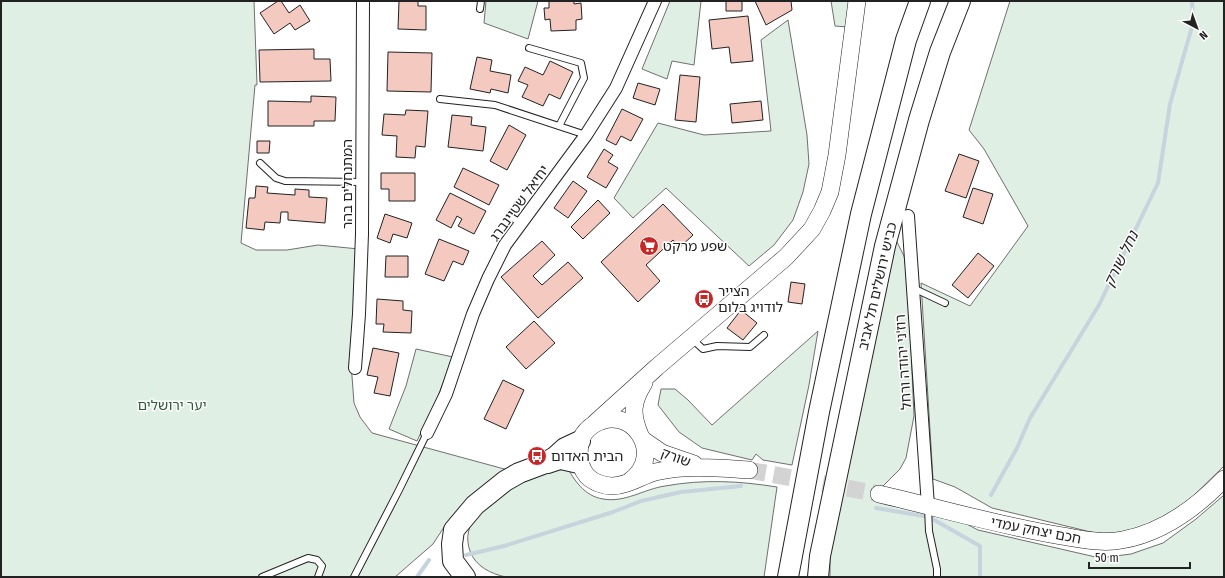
<svg xmlns="http://www.w3.org/2000/svg" width="1225" height="578" font-family="'Fira Sans Condensed','Noto Sans Hebrew',sans-serif">
  <style>
    .green { fill: #e0efe3; stroke: #6f6f6f }
    .lines { fill: none; stroke-linecap: round; stroke-linejoin: round }
    .stream { stroke: #c7d3dd; stroke-width: 4 }
    .building { fill: #f3c9c0; stroke: #222 }
    .secondary-tunnel { stroke: #d3d3d3; stroke-width: 17; stroke-dasharray: 17 8; stroke-linecap: butt }
    .service-casing { stroke: #222; stroke-width: 8 }
    .minor-casing { stroke: #222; stroke-width: 14 }
    .secondary-casing { stroke: #222; stroke-width: 18 }
    .trunk-casing { stroke: #222; stroke-width: 22 }
    .service { stroke: #fff; stroke-width: 6 }
    .minor { stroke: #fff; stroke-width: 12 }
    .secondary { stroke: #fff; stroke-width: 17 }
    .trunk { stroke: #fff; stroke-width: 20 }
    .labels { text-anchor: middle; stroke-width: 3; stroke-linejoin: round; paint-order: stroke }
    .street-label { font-size: 14px; fill: #222; stroke: #fff }
    .poi-label { font-size: 14px; fill: #222; stroke: #fff; text-anchor: start }
    .park-label { font-size: 14px; fill: #2f5e38; stroke: #fff }
    .water-label { font-size: 15px; font-style: italic; fill: #222; stroke: #fff }
  </style>
  <rect width="100%" height="100%" fill="#fff"/>
  <path class="green" d="M1,1H254L257,85H255L241,243L256,250H287L318,245L359,249L351,363L354,403L360,417L372,433L508,470L475,496L448,521L433,544L395,577H1Z
    M486,1H538L528,39L484,23Z
    M670,1H701L694,65L672,61L667,79L642,69Z
    M831,1H850L848,27L835,26Z
    M1010,1H1224V466L1176,513L1129,533L1099,534L992,508L955,487L933,479L921,283L970,306L1028,226L984,149L969,130Z
    M788,20L807,135L809,164L803,192L793,220L774,245L749,266L666,188L633,218L614,198L658,123L704,135L771,131L761,40Z
    M895,238L904,256L908,278L914,416L906,458L900,469L883,486L880,490L957,519L978,530L1100,558L1131,554L1163,543L1196,519L1224,495V577H830V549Z
    M818,331L809,385L792,465L763,460L756,454L752,460L702,448L679,432L658,405L661,389H675L688,400L712,425Z
    M416,349L453,357L438,396L417,441L389,429L406,386Z
    M566,465C574,480 584,496 603,499C625,503 644,489 665,486C704,479 739,481 777,487L764,577H506C491,574 475,566 470,551C460,524 485,503 505,489C511,486 519,484 525,481C539,476 552,471 566,465Z"/>
  <g class="lines">
    <path class="stream" d="M991,495L1017,448L1030,418L1099,305L1158,183L1170,104L1193,23L1192,1
      M876,508L929,517L980,546V577
      M466,555L504,546L613,512L641,501L681,492L741,486
      M417,577L429,560"/>
  </g>
  <path class="building" d="M278,1H281L289,13L300,5L310,21L295,30L290,23L274,34L260,13Z
    M399,1H418V6H426V30L398,29Z
    M549,1H574V4L581,3L582,19L576,20V30L551,31L550,19L545,20L544,8H549Z
    M726,1H742V11H726Z
    M755,1H791L792,10L766,25Z
    M748,16L753,61L731,63L729,47L712,49L709,20Z
    M314,49V59H330L331,81L260,82L259,50Z
    M388,52L432,53L431,92L387,91Z
    M477,57L492,60L490,71L511,75L508,93L491,89L490,93L470,89Z
    M550,61L573,72L560,99L549,94L543,106L522,97L528,85L518,81L525,67L543,75Z
    M680,75L700,77L696,122L675,120Z
    M638,83L660,89L655,105L633,98Z
    M311,96L336,97L335,121H314V126H268V101L311,102Z
    M761,101L763,120L732,123L730,104Z
    M622,109L643,119L631,141L621,136L616,145L606,140Z
    M406,110L428,111L425,147L416,146L415,158L396,157L397,136L382,135L384,114L405,115Z
    M452,115L472,117L471,125L486,127L483,151L448,147Z
    M509,125L526,135L507,170L490,161Z
    M257,141H270L269,153H257Z
    M604,149L613,155L608,162L618,168L606,188L587,177Z
    M959,154L979,161L966,198L945,191Z
    M463,168L499,185L489,205L454,187Z
    M381,173H415V201H389V189H381Z
    M573,181L587,191L568,218L554,208Z
    M256,186L268,187L267,193L295,195V189L309,190V197L327,198L325,223L288,220V212H281L280,223L265,222L264,230L246,228L249,198H255Z
    M973,188L993,194L983,224L963,217Z
    M450,193L486,211L474,234L458,226L462,219L457,216L451,228L436,220Z
    M598,200L610,213L583,239L571,227Z
    M663,204L693,235L679,248L673,240L646,265L660,281L638,302L601,262Z
    M385,214L412,223L407,238L393,234L390,243L377,238Z
    M439,239L469,251L463,265L453,261L444,281L425,274Z
    M542,241L555,255L533,276L542,285L568,262L583,278L538,318L501,277Z
    M978,253L994,266L968,298L952,285Z
    M386,256H408V277H385Z
    M791,282L805,284L802,304L788,302Z
    M377,299L403,301V310L412,311L411,333L383,332L384,324H376Z
    M741,310L757,323L743,340L727,328Z
    M534,321L555,343L526,369L506,347Z
    M373,348L399,353L390,396L374,393L378,377L367,375Z
    M503,380L524,390L506,429L484,419Z"/>
  <g class="lines">
    <path class="secondary-tunnel" d="M749,470L879,494"/>
    <defs>
      <path id="service" d="M480,9L481,1
        M529,48L581,63L584,78L559,126
        M440,99L495,105L586,135
        M260,163L276,178L285,181L362,182
        M520,201L509,216L521,223
        M913,288L945,303
        M692,339L703,349L717,346L750,347L764,335
        M928,507L929,531L937,569V577
        M262,577L308,558L317,560L322,566L318,577
        M354,577L399,490L427,433"/>
      <path id="minor" d="M908,216L928,506
        M355,368L359,314L362,234L363,1
        M427,433L446,394L473,314L488,279L505,245L586,135L616,88L655,1
        M548,467L560,463L582,468"/>
      <path id="secondary" d="M594,424L657,367L786,257L812,229L822,211L830,192L837,155L857,1
        M640,435C631,414 632,402 644,383
        M643,440L662,453L694,464
        M630,481C667,454 630,401 593,425C587,429 581,436 580,444C578,456 579,466 587,476C593,482 603,486 612,486C627,486 641,476 655,472C686,465 718,468 749,470
        M879,494C940,508 1000,526 1062,536C1082,539 1102,544 1122,540C1162,533 1196,508 1224,479"/>
      <path id="trunk" d="M465,577L453,561L452,544L454,530L475,505L505,481L519,473L543,464L555,457L565,448L580,441
        M788,577L819,412L861,214L906,40L920,1
        M818,577L820,556L885,246L919,120L940,52L960,1"/>
    </defs>
    <use href="#service" class="service-casing"/>
    <use href="#minor" class="minor-casing"/>
    <use href="#secondary" class="secondary-casing"/>
    <use href="#trunk" class="trunk-casing"/>
    <use href="#service" class="service"/>
    <use href="#minor" class="minor"/>
    <use href="#secondary" class="secondary"/>
    <use href="#trunk" class="trunk"/>
  </g>
  <defs>
    <symbol id="supermarket-disc" viewBox="-11 -11 22 22"><circle r="9.5" fill="#c62828" stroke="#fff"/><path d="M-6-5.5h2.5l.6 2H6L4.5 2H-2.5L-4.4-4H-6ZM-1.5 3.2a1.3 1.3 0 1 0 .1 0ZM3 3.2a1.3 1.3 0 1 0 .1 0Z" fill="#fff"/></symbol>
    <symbol id="bus-disc" viewBox="-11 -11 22 22"><circle r="9.5" fill="#c62828" stroke="#fff"/><path d="M-5-6H5V4H4V6H2V4H-2V6H-4V4H-5ZM-3.5-4V0h7V-4ZM-3.5 1.2v1.5H-2V1.2ZM2 1.2v1.5H3.5V1.2Z" fill="#fff"/></symbol>
  </defs>
  <g fill-rule="evenodd">
    <use href="#supermarket-disc" x="638" y="235" width="22" height="22"/>
    <use href="#bus-disc" x="693" y="288" width="22" height="22"/>
    <use href="#bus-disc" x="526" y="445" width="22" height="22"/>
  </g>
  <g class="labels">
    <g class="street-label">
      <text transform="translate(347 184) rotate(-90)" y="5">המתנחלים בהר</text>
      <text transform="translate(519 203) rotate(-54)" y="5">יחיאל שטיינברג</text>
      <text transform="translate(877 286) rotate(-77)" y="5">כביש ירושלים תל אביב</text>
      <text transform="translate(903 362) rotate(-94)" y="5">רוז'ני יהודה ורחל</text>
      <text transform="translate(676 457) rotate(20)" y="5">שורק</text>
      <text transform="translate(1036 530) rotate(11)" y="5">חכם יצחק עמדי</text>
    </g>
    <g class="poi-label">
      <text x="663" y="251">שפע מרקט</text>
      <text x="718" y="296">הצייר<tspan x="718" dy="16">לודויג בלום</tspan></text>
      <text x="551" y="461">הבית האדום</text>
    </g>
    <g class="park-label">
      <text x="172" y="410">יער ירושלים</text>
    </g>
    <g class="water-label">
      <text transform="translate(1121 259) rotate(-64)" y="5">נחל שורק</text>
    </g>
  </g>
  <rect width="1225" height="578" fill="none" stroke="#222222" stroke-width="4"/>
  <g transform="translate(1197 28) rotate(139)" stroke="#ffffff" stroke-width="3" paint-order="stroke">
  <path d="M0-3L7 15L0 10L-7 15Z" fill="#222222"/>
  <text y="-6" font-size="11" font-weight="bold" text-anchor="middle" fill="#222222">N</text>
  </g>
  <path d="M1089 562v6h101v-6" fill="none" stroke="#222222" stroke-width="2"/>
  <text x="1095" y="562" font-size="12" fill="#222222" stroke="#ffffff" stroke-width="3" paint-order="stroke">50 m</text>
</svg>
